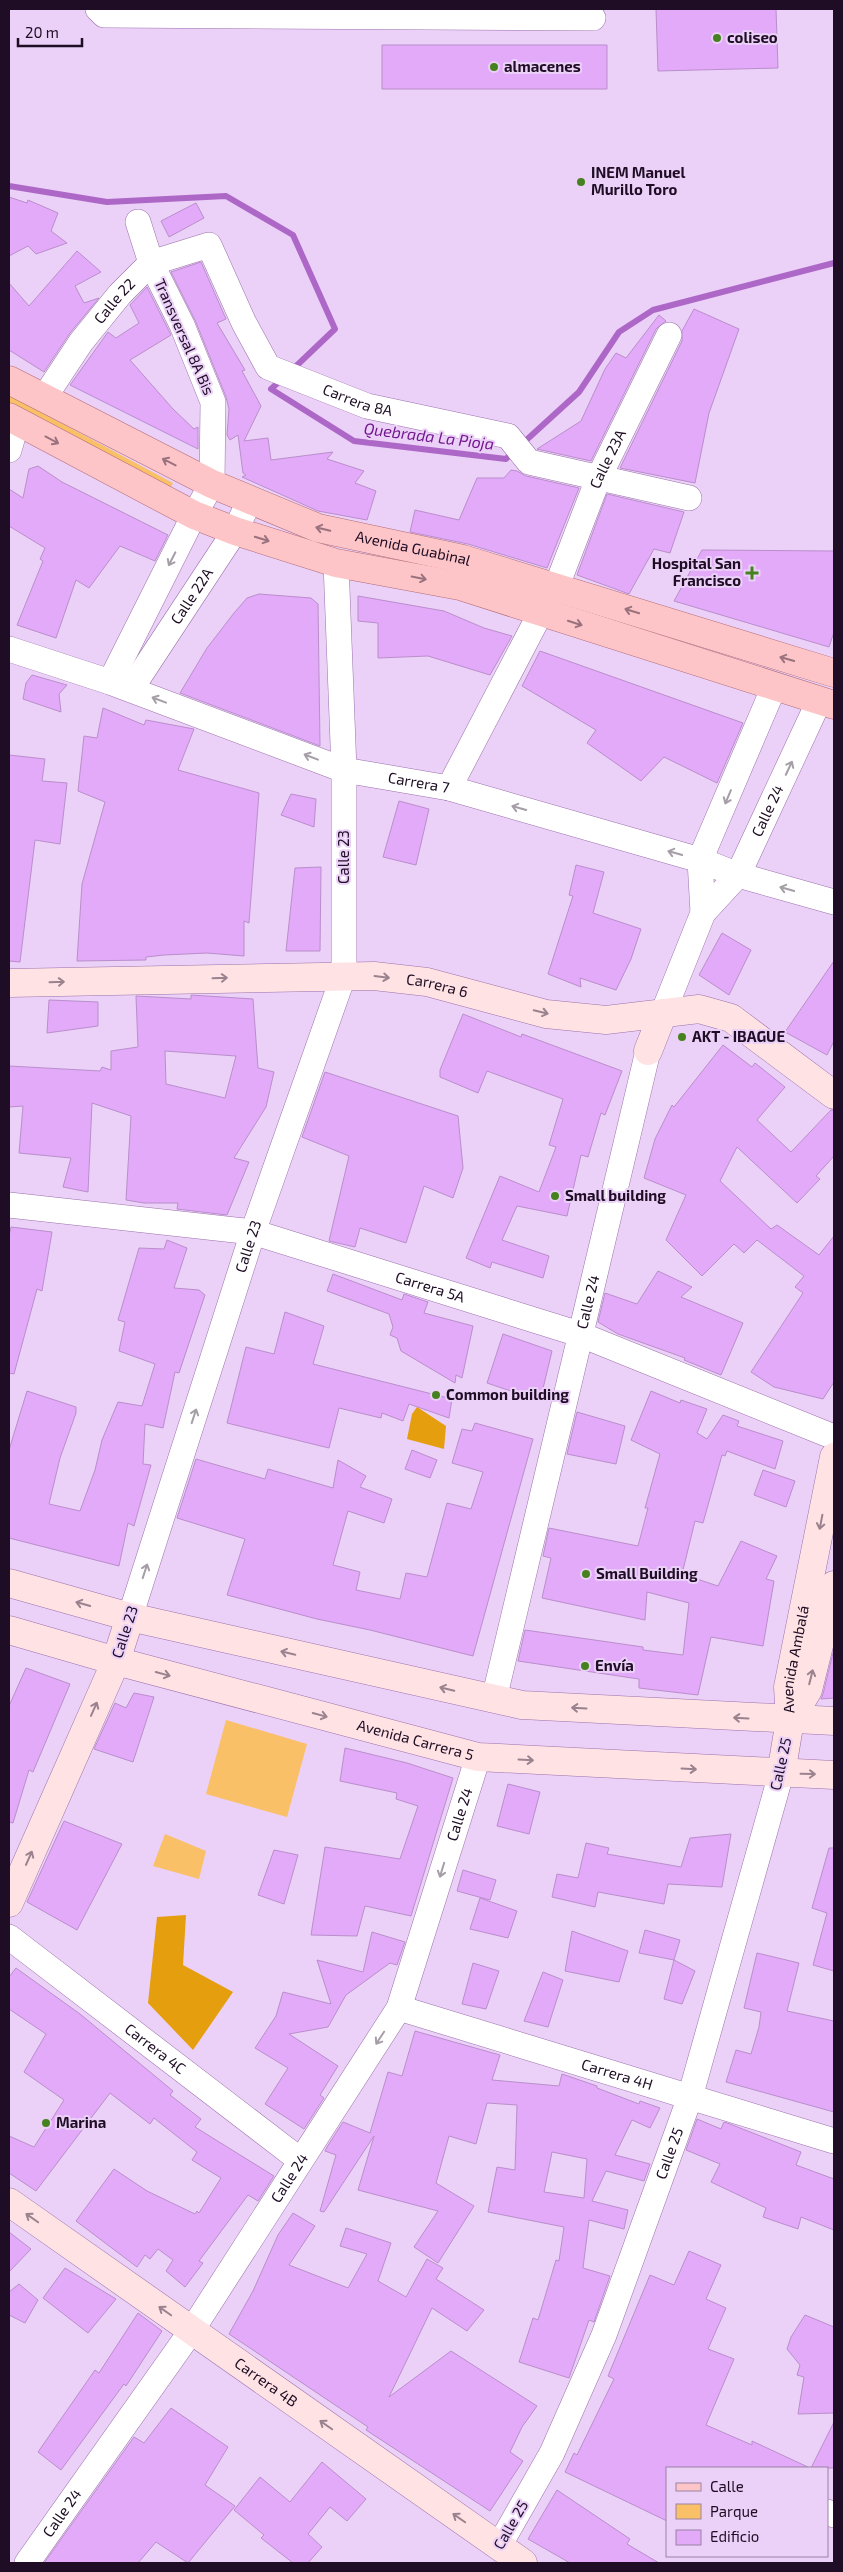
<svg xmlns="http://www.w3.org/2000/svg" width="843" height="2572" font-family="'Exo 2',sans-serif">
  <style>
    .green { fill: #fac067 }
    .forest { fill: #e59e0d }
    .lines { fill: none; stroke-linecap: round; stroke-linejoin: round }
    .stream { stroke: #ad67c7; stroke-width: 6 }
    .building { fill: #e3aafa; stroke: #ba8ecb; fill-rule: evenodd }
    .street-casing { stroke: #9c71ad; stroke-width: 26 }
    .secondary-casing { stroke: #9c71ad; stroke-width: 29 }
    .primary-casing { stroke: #b06b77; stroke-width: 29 }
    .street { stroke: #fff; stroke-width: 25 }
    .secondary { stroke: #ffe2e4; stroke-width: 28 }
    .primary { stroke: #fec5c8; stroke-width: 28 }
    .oneway { stroke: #99727e }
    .oneway2 { stroke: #a59ea7 }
    .oneway3 { stroke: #9a828e }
    .poi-dot { fill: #45811f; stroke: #ebd0f7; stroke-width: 2 }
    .labels { text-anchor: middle; stroke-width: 4; stroke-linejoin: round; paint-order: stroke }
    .poi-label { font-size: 15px; font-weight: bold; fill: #1e0d24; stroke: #ebd0f7; text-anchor: start }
    .street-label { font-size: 15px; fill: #1e0d24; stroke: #ebd0f7 }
    .water-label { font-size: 16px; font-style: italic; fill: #72178e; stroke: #ebd0f7 }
  </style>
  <rect width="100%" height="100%" fill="#ebd0f7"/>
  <path class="green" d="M9,395L173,483L170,489L9,403Z
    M226,1720L307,1744L287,1817L206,1794Z
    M165,1834L206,1851L199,1879L153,1866Z"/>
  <path class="forest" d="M417,1407L446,1426L444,1449L407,1439L412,1414Z
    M186,1915L183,1965L233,1992L193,2050L148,2003L157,1917Z"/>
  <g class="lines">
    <path class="stream" d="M9,186L107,202L226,196L293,235L335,329L292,370
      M282,379L271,389L354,441L506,459L514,451
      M522,444L579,392L619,332L653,310L834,263"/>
  </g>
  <path class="building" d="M656,9H776L778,68L658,71Z
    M382,45H607V89H382Z
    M9,197L27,203L28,200L58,213L51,231L67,243L36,254L28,246L9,256Z
    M196,203L204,218L169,237L161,221Z
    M77,251L101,272L75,286L84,303L99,298L70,333L44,372L9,350V283L29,306Z
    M201,262L226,319L217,323L245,370L242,371L261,406L244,441L268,438L271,460L333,452L327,459L364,471L355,483L376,491L367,520L318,511L242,477L246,475L243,473L238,435L230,440L227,435L229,409L226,397L195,320L171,272Z
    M147,287L171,335L130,360L173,409L194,429L198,427V449L70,385L108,332L116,338L139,323L130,305Z
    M694,309L739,329L709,413L695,483L620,468L682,341V331Z
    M659,315L666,321L656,329L591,461L537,449L581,421L605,369L616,353L626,358Z
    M38,466L62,482L168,535L155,561L120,546L89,588L76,580L56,638L17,625L43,561L40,559L45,548L9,526V489L23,498L29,469Z
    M511,470L517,471L526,476L579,488L547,568L468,544L410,532L415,510L459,520L477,478H504Z
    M607,494L684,512L670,553L654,549L629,594L577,575Z
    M702,550L834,551V632L829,647L674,601Z
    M259,594L311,598L318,604L320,746L180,693L207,648L234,613L247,598Z
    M358,596L444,611L484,628L512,636L490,675L428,656L378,658V623L358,621Z
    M540,651L743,723L717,783L664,757L641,781L587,743L596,730L522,686Z
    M32,675L67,685L59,694L61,712L23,699L26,683Z
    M103,708L144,725L146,720L194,729L178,770L259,793L249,923L244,921V956L207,953L164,955L146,957V960L77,961L82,884L105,802L78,791L84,736L97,738Z
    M9,755L45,759L42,781L67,783L60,844L35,840L20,962L9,961Z
    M291,794L316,799L314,827L281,815Z
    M399,801L429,809L416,865L383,857Z
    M576,865L604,872L593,913L641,929L631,959L616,990L580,978L581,987L548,974L573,896L569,895Z
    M321,867L320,951H286L295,868Z
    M722,933L751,950L729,995L699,975Z
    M834,961V1041L827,1055L785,1032Z
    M191,995L253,999L258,1068L274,1072L266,1107L234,1158L249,1162L227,1215L177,1209L178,1203H144L126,1200L131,1116L92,1103L88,1192L63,1187L71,1158L19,1153L23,1106L9,1107V1066L100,1071L102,1067L111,1070V1051L138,1047L136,996L191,999ZM165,1051L236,1056L225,1098L166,1084Z
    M49,1000L98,1002V1026L47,1033Z
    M463,1014L521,1037L522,1034L622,1071L605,1115L601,1113L588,1157L581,1155L567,1216L517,1206L502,1240L549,1256L543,1278L492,1262L490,1268L466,1258L500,1176L539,1192L556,1147L549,1145L563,1099L487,1071L478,1093L440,1077V1070Z
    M723,1045L752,1067L755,1063L785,1087L757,1120L791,1152L831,1110H834V1156L816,1176L820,1179L797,1203L737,1147L720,1181L771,1229L777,1225L819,1255L834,1236V1382L823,1399L774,1387L751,1372L803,1293L795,1287L804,1276L757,1240L744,1253L734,1244L702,1276L666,1240L686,1195L644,1178L655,1139L672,1105L674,1107Z
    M325,1072L458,1116L463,1168L453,1198L424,1186L406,1243L360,1228L355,1247L329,1241L349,1156L302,1137Z
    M11,1227L52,1232L42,1291L37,1289L14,1374L9,1373V1236Z
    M167,1240L187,1248L174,1288L199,1290L205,1295L179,1373L175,1372L163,1428L145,1424L143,1464L151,1465L134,1526L128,1523L119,1566L9,1538V1450L27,1391L76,1407V1413L60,1458L49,1504L80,1511L95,1470L102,1440L118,1402L142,1406L155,1364L119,1351L125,1322L118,1320L139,1248L164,1249Z
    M658,1271L692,1287L681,1297L743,1323L721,1375L684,1360L685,1358L618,1334L598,1322L605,1293L637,1304Z
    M333,1274L402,1300L404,1294L428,1302L424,1313L473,1326L462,1378L456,1375L455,1383L401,1351L397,1338L390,1335L393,1327L389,1314L327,1291Z
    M285,1312L324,1326L313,1364L452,1399L449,1418L409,1404L403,1421L382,1413L381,1418L339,1408L329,1448L227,1423L246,1347L274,1354Z
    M503,1334L552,1351L540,1401L487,1383Z
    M651,1391L680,1403L681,1400L707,1409L697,1433L707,1439L723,1415L739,1421L737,1426L783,1441L775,1469L727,1451L725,1456L722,1455L703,1523L695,1521L682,1574L718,1586L741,1541L777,1556L766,1579L774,1581L763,1646L711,1637L698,1695L639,1688V1679L518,1661L525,1630L643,1647V1650L683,1655L689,1603L647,1592L645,1620L542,1598L551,1558L543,1556L549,1528L638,1546L648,1508H645L660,1454L631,1440Z
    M577,1412L625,1426L616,1464L567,1454Z
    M475,1423L533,1439L473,1656L370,1630L317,1619L227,1595L245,1539L177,1518L196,1459L265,1479L268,1469L333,1488L338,1460L366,1476L360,1487L392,1499L384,1523L348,1511L333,1565L360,1572L356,1590L400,1599L406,1573L427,1577L447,1503L471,1509L483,1472L452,1463L462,1429L472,1431Z
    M412,1450L437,1460L430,1478L405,1469Z
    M763,1470L795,1481L786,1507L754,1495Z
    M834,1649V1698L821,1699L823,1694Z
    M26,1668L70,1684L33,1772L29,1770L13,1823L9,1822V1706Z
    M134,1693L154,1697L133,1762L94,1749L115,1703L126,1708Z
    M345,1748L407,1763L453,1778L411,1916L365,1906L357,1936L311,1935L325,1847L400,1859L418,1806L396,1799L397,1793L340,1781Z
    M508,1784L540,1792L529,1834L497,1826Z
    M64,1821L122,1844L77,1930L27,1902Z
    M731,1834L722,1887L668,1884L664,1904L598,1892L595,1907L552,1897L557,1874L578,1878L586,1843L609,1848L607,1854L681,1867L690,1838Z
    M829,1848H834V1971L813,1965L827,1913L812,1908Z
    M274,1850L298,1855L284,1904L258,1895Z
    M463,1870L496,1880L490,1900L457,1891Z
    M480,1898L517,1911L508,1938L470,1929Z
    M645,1930L680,1940L674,1960L639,1953Z
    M572,1931L628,1951L619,1982L565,1971Z
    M372,1932L405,1942L397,1965L390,1963L346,1995L328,2027L289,2034L338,2066L320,2095L324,2098L304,2129L265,2104L288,2068L255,2048L276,2016L283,1992L331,2004L317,1960L363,1972Z
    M757,1953L799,1963L787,2011L834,2021V2112L726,2082L736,2050L751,2054L759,2027L761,2012L744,2008Z
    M674,1960L695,1971L682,2004L664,1999Z
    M473,1963L499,1971L486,2009L462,2004Z
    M16,1968L80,2014L173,2091L170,2095L201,2119L195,2127L274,2176L258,2201L248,2195L199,2261L203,2263L185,2287L166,2271L173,2260L158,2249L150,2259L145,2255L137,2267L76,2221L114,2169L147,2191L195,2214L197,2211L199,2213L221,2178L192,2160L197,2152L154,2118L150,2124L110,2093L36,2191L9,2173V2136L34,2147L64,2100L24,2072L46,2034L9,2009V1977Z
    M543,1972L563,1980L548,2027L524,2021Z
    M415,2031L500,2055L492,2080L559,2086L562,2074L597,2086V2088L639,2104L640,2101L660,2108L650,2128L632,2120L615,2155L650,2164L644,2181L606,2171L592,2201L628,2210L624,2229L589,2220L583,2268L610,2276L594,2322L589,2320L569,2378L519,2362L533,2318L538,2320L556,2260L559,2261L564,2227L488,2212L497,2167L515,2170L517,2105L487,2103L476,2144L449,2136L436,2183L474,2206L438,2263L414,2247L438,2211L358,2190L374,2136L324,2212L320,2211L336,2155L325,2151L327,2147L343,2122L370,2133L388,2072L402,2076ZM552,2152L587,2159L584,2198L544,2192Z
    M697,2119L721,2129L724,2122L730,2124L801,2152L796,2165L834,2179V2230L801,2217L798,2229L763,2217L766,2208L711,2182L720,2164L686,2150Z
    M293,2213L315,2226L289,2265L348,2288L367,2254L340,2246L346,2228L391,2243L378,2281L406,2297L427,2259L443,2268L436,2279L484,2310L467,2331L432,2308L389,2397L451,2351L537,2406L522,2427L510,2452L523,2461L490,2511L366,2430L368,2427L229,2334L253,2291L278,2235Z
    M9,2232L31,2249L9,2272Z
    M689,2251L721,2265L706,2299L726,2308L708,2349L734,2359L706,2425L752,2445V2441L810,2468H667V2521L565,2472L574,2453L577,2455L614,2379L608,2376L650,2275L674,2285Z
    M65,2268L116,2299L88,2333L43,2298Z
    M19,2284L38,2300L25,2323L9,2315V2292Z
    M138,2313L162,2331L126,2386L124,2384L61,2470L38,2452L95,2370L99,2373Z
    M805,2315L834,2327V2413L798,2414L804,2377L797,2375L800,2365L787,2349L791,2337Z
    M171,2408L228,2447L205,2485L235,2506L188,2563L156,2542L138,2563H44L134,2437L144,2443Z
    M834,2422V2468H811Z
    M322,2462L366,2499L347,2521L330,2507L308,2534L322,2547L308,2563H293L261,2538L264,2535L234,2510L260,2477L290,2502Z
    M557,2490L630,2539L627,2544L659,2563H570L528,2539Z"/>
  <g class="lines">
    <defs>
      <g id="street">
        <path d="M98,9L104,15L593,18"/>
        <path id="s1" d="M44,398L81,342L120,294L151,263L209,245L244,323L268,367L367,406L508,436L529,462L689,498"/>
        <path d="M9,450L17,422"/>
        <path id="s2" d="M556,588L598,479L669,335"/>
        <path id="s3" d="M9,649L110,682L344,770L449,788L700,860L738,875L834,902"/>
        <path d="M110,682L194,515L212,484L213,402L182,325L151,263L138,222"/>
        <path id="s4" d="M131,689L235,531L250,500"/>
        <path d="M449,788L541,612"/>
        <path d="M703,913L700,860L774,687"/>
        <path id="s5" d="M663,1013L703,913L738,875L819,701"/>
        <path id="s6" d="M9,1205L253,1232L579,1334L834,1437"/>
        <path id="s7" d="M130,1617L253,1232L344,974V770L336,563"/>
        <path id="s8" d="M494,1699L648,1051"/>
        <path id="s9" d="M9,1937L300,2160"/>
        <path id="s10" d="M399,2008L834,2141"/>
        <path d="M827,2512L834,2515"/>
        <path id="s11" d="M499,2546L552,2453L604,2335L690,2097L781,1774"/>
        <path id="s12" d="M27,2563L192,2330L399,2008L478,1757"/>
      </g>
      <g id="secondary">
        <path id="s13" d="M9,983L374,976L427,982L546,1014L606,1020L699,1009L731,1018L834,1095"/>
        <path d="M648,1051L663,1013"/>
        <path d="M9,1583L130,1617L522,1705L834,1721"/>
        <path id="s14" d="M9,1630L116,1661L478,1757L834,1775"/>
        <path d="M790,1720L808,1690L834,1585"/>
        <path id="s15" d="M781,1774L790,1720L788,1687L834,1457"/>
        <path d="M9,1903L116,1661L130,1617"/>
        <path id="s16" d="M9,2202L523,2563"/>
      </g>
      <g id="primary">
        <path id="s17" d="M9,380L212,484L318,528L463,559L834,673"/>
        <path d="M9,417L194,515L235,531L336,563L460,586L834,705"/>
      </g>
    </defs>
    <use href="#street" class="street-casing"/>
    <use href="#secondary" class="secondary-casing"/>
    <use href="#primary" class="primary-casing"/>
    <use href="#street" class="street"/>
    <use href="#secondary" class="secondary"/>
    <use href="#primary" class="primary"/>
  </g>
  <defs><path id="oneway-shaft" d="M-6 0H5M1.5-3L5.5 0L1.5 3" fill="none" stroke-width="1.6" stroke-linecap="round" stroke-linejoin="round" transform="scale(1.25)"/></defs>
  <g class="oneway">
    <use href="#oneway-shaft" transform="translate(52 440) rotate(28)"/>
    <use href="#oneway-shaft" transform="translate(169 462) rotate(-153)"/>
    <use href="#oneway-shaft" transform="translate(323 529) rotate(-166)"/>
    <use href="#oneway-shaft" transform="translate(262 539) rotate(17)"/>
    <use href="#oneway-shaft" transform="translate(419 578) rotate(11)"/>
    <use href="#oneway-shaft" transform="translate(632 611) rotate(-163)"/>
    <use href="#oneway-shaft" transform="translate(575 623) rotate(18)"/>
    <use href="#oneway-shaft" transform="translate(787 659) rotate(-164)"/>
  </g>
  <g class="oneway2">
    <use href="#oneway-shaft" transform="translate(172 559) rotate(117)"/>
    <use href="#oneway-shaft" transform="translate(159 700) rotate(-159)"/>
    <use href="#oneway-shaft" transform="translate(311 757) rotate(-159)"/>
    <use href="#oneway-shaft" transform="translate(789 768) rotate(-65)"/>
    <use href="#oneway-shaft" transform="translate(728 797) rotate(113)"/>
    <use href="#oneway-shaft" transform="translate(519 808) rotate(-164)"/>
    <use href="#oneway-shaft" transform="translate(675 853) rotate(-164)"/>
    <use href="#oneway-shaft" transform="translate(787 889) rotate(-164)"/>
    <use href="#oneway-shaft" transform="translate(194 1416) rotate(-72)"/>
    <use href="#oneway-shaft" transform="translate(145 1571) rotate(-72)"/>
    <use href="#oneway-shaft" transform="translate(442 1870) rotate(107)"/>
    <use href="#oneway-shaft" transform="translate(380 2038) rotate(123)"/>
  </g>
  <g class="oneway3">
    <use href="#oneway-shaft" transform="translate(382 977) rotate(7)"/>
    <use href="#oneway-shaft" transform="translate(220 978) rotate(-2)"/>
    <use href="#oneway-shaft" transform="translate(57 982) rotate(-2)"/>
    <use href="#oneway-shaft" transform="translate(541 1012) rotate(13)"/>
    <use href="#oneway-shaft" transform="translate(821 1522) rotate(101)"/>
    <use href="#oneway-shaft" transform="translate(83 1604) rotate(-164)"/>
    <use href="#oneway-shaft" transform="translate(288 1653) rotate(-167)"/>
    <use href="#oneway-shaft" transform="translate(163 1674) rotate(15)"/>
    <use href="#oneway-shaft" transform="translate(811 1677) rotate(-76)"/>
    <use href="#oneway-shaft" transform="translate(447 1689) rotate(-167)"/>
    <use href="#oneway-shaft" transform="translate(579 1708) rotate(-177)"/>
    <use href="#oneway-shaft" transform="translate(94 1709) rotate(-66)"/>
    <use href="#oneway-shaft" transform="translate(320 1715) rotate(15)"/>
    <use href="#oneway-shaft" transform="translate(741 1718) rotate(-177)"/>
    <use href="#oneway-shaft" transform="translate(526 1760) rotate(3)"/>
    <use href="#oneway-shaft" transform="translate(689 1769) rotate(3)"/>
    <use href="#oneway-shaft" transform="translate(808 1774) rotate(1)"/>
    <use href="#oneway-shaft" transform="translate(29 1858) rotate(-66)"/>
    <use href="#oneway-shaft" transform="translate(32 2218) rotate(-145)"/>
    <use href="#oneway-shaft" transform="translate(165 2311) rotate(-145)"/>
    <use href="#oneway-shaft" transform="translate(326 2425) rotate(-145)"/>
    <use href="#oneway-shaft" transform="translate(459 2518) rotate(-145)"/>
  </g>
  <g class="poi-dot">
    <circle cx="717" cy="38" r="5"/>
    <circle cx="494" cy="67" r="5"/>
    <circle cx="581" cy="182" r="5"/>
    <path d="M749.5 565.5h5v5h5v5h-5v5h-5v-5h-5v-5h5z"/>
    <circle cx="682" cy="1037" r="5"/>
    <circle cx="555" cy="1196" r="5"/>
    <circle cx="436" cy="1395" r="5"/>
    <circle cx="586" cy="1574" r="5"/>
    <circle cx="585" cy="1666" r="5"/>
    <circle cx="46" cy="2123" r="5"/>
  </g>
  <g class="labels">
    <g class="poi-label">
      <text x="727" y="43">coliseo</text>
      <text x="504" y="72">almacenes</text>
      <text x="591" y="178">INEM Manuel<tspan x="591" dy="17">Murillo Toro</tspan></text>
      <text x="741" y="569" text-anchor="end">Hospital San<tspan x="741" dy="17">Francisco</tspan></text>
      <text x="692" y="1042">AKT - IBAGUE</text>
      <text x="565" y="1201">Small building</text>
      <text x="446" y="1400">Common building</text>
      <text x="596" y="1579">Small Building</text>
      <text x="595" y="1671">Envía</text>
      <text x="56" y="2128">Marina</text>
    </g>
    <g class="street-label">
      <text dy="5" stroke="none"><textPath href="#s1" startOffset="120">Calle 22</textPath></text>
      <text transform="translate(184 337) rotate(66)" y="5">Transversal 8A Bis</text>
      <text dy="5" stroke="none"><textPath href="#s1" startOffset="465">Carrera 8A</textPath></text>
      <text dy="5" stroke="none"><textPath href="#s2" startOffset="139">Calle 23A</textPath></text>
      <text dy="5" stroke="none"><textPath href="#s17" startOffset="440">Avenida Guabinal</textPath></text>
      <text dy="5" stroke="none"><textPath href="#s4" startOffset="111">Calle 22A</textPath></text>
      <text dy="5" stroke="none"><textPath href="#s3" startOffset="432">Carrera 7</textPath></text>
      <text dy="5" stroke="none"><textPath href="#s5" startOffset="230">Calle 24</textPath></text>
      <text transform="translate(344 857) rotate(-90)" y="5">Calle 23</text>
      <text dy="5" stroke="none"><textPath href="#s13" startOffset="429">Carrera 6</textPath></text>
      <text dy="5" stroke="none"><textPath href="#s7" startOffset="389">Calle 23</textPath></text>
      <text dy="5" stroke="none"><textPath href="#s6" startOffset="431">Carrera 5A</textPath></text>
      <text dy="5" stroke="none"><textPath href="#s8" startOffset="408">Calle 24</textPath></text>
      <text transform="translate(125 1632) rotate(-72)" y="5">Calle 23</text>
      <text dy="5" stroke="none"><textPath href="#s15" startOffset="116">Avenida Ambalá</textPath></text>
      <text dy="5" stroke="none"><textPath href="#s14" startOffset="421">Avenida Carrera 5</textPath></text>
      <text transform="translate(781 1764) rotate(-78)" y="5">Calle 25</text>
      <text dy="5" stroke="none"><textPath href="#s12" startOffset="871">Calle 24</textPath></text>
      <text dy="5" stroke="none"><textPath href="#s9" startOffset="184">Carrera 4C</textPath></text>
      <text dy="5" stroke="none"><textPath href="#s10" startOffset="228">Carrera 4H</textPath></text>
      <text dy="5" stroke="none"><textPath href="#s11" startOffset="429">Calle 25</textPath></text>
      <text dy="5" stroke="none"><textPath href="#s12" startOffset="466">Calle 24</textPath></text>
      <text dy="5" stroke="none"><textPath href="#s16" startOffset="314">Carrera 4B</textPath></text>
      <text dy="5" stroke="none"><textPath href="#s12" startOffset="61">Calle 24</textPath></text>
      <text transform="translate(511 2525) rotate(-60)" y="5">Calle 25</text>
    </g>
    <g class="water-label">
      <text transform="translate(429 436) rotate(7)" y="6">Quebrada La Pioja</text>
    </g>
  </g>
  <rect width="843" height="2572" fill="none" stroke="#1e0d24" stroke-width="20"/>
  <rect x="666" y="2467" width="162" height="90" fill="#ebd0f7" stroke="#9982a3"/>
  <rect x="676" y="2483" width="25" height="8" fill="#fec5c8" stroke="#9982a3"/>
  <text x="710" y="2492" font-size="15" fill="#1e0d24">Calle</text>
  <rect x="676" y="2504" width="25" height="15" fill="#fac067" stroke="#9982a3"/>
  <text x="710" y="2517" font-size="15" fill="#1e0d24">Parque</text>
  <rect x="676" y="2530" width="25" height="15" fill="#e3aafa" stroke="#9982a3"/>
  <text x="710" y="2542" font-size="15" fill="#1e0d24">Edificio</text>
  <path d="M18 38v8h64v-8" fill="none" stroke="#1e0d24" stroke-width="2.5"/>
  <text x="25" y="38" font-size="15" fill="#1e0d24" stroke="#ebd0f7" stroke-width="4" paint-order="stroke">20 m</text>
</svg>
